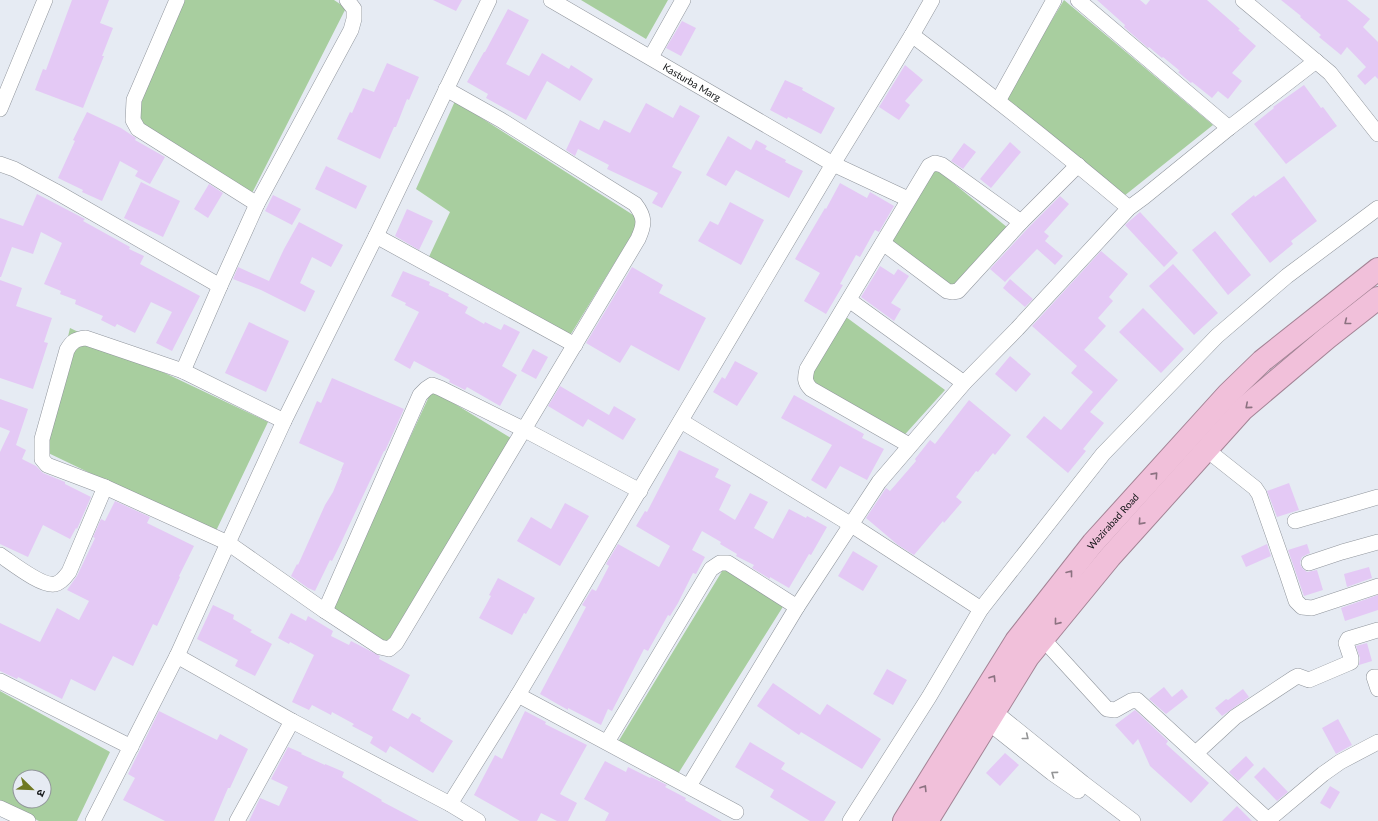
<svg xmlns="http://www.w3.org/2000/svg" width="1378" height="821" font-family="Lato,'Noto Sans Devanagari',sans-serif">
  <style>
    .green { fill: #a8ce9f; fill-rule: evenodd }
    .building { fill: #e4c9f5 }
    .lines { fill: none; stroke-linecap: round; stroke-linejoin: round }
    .minor-casing { stroke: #91969d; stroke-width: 16 }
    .highway-casing { stroke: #a38395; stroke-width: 24 }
    .minor { stroke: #fff; stroke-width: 15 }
    .highway { stroke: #f1c0da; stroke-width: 22 }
    .oneway { stroke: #8c7281 }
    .oneway2 { stroke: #949596 }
    .labels { text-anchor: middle; stroke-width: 4; stroke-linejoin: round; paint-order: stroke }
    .street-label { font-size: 10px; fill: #111315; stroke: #e6ebf3 }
  </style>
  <rect width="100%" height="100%" fill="#e6ebf3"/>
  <path class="green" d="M182,0H334L346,8L249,199L129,119Z
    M581,0H668L646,39Z
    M1064,0L1213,125L1124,196L1003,101Z
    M455,101L641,220L566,342L427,261L450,212L416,189Z
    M935,168L1008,228L948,295L890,245Z
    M846,317L945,390L899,441L806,382Z
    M70,328L268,422L215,533L42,450Z
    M432,390L511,438L386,645L329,613Z
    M724,568L784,605L676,777L618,742Z
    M0,691L110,752L77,821H39L0,802ZM20,777H44V801H20Z"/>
  <path class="building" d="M72,0H109L100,23L113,28L102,56H104L83,108L35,90L43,69L46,70Z
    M433,0H462L456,11Z
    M1097,0H1140L1146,5L1150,0H1207L1240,29L1238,30L1256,46L1232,73L1242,81L1228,99L1218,91L1212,98L1192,82L1191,83L1178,72L1180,71L1163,57L1162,58L1149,47L1148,48L1124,27L1125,25Z
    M1281,0H1347L1370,19L1363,27L1378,42V79L1375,76L1365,85L1357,76L1366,67L1347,47L1341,55L1319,37L1321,35L1300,17L1301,16Z
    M508,9L529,20L506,64L529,76L542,53L569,69L571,65L593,79L580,101L547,81L526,120L486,98L488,94L467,82L484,52H485Z
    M682,21L696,28L681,56L666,48Z
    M387,63L419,77L409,100L407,99L396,127H394L380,159L337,139L350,112L352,113L363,88L374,92Z
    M905,65L923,80L905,101L910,105L899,120L879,107Z
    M785,80L803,88L802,90L835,108L821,134L788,117L787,119L770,110Z
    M1304,85L1321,108L1323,107L1337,126L1286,164L1254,124L1274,108L1273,107Z
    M646,103L673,118L680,105L700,116L672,167L682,172L662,208L652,203L658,193L607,169L609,165L578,149L575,156L566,150L580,120L599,130L604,120L630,133Z
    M87,112L121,128L136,138L135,140L165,157L150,184L135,176L138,171L120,161L102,201L82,192L83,190L58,178L75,141L73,140Z
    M728,136L751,150L756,140L767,146L765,149L786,160L785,162L803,171L789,198L736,170L726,186L706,175Z
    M1010,142L1021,152L991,188L980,179Z
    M964,143L976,152L963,169L951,161Z
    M326,166L367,186L356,209L315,189Z
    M1284,176L1317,221L1291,241L1293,244L1270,263L1231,214L1254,195L1255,197Z
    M141,182L180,201L163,237L124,218Z
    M840,183L867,198L870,192L894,206L879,232L875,230L860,257L856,255L840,284L843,285L826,314L804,301L820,273L795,259L825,208L826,209Z
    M209,184L223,193L208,218L194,209Z
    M37,194L85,219L83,221L130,247L129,249L144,256L140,264L200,296L172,351L156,343L172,312L151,302L135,333L117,324L115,327L101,320L103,316L75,304L76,300L60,294L61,291L44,284L62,243L41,232L33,254L12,247L1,277H0V218L23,226Z
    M273,195L301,209L292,225L265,211Z
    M1060,196L1069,204L1044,232L1049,236L1045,241L1063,256L1055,265L1037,249L1005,282L990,269L1028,228Z
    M730,202L764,220L741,265L698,241L710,221L718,225Z
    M407,209L433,221L419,250L395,236Z
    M1140,212L1178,253L1164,267L1125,225Z
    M299,222L343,245L331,267L312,257L300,283L315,291L305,312L261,290L233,279L238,267L269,281L284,249Z
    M1215,231L1251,275L1228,295L1192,250Z
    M1101,251L1128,274L1109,297L1113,301L1098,318L1106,326L1084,350L1118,380L1090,412L1104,423L1083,449L1086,451L1068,473L1026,437L1044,416L1061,430L1093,392L1071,373L1077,366L1032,326Z
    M1173,264L1218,313L1194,335L1149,286Z
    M880,266L894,275L898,269L909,276L891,303L901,309L894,321L861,297Z
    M632,267L663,285L659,293L706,318L679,371L631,345L620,363L586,343Z
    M403,271L430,282L429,285L449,294L448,296L468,307L465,313L484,324L485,322L501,330L504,324L520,332L502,366L517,375L500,406L467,387L465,390L449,382L450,380L414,361L410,369L394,360L419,312L405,305L406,303L391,296Z
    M1010,279L1033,299L1025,307L1003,288Z
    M0,280L22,288L16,306L52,318L44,342L48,343L33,389L0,378Z
    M1143,308L1184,349L1161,373L1119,332Z
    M249,322L289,341L266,392L225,373Z
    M533,349L548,357L536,379L521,371Z
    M1010,356L1031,374L1016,392L995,374Z
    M735,361L758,373L737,406L713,392L722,377L725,379Z
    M332,378L404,409L385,451H384L339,547L332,561L330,560L315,591L308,588L291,576L297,564L298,565L325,505L333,492L342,470H341L344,463L299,443L317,401L321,403Z
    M560,386L609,415L614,406L636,419L623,440L588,419L583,427L548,406Z
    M794,395L864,434L862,438L884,449L867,480L840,466L826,489L811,480L832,445L781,418Z
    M0,399L28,409L16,445L26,450L22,459L36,466L43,473L65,482V484L91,497L77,529L76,528L70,539L43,525L28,557L0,544V452L10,431L0,427Z
    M969,400L1011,435L995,455L993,453L978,472L976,471L956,497L962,502L944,523L943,521L914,555L898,545L866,518L886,488L890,491L916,461L915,459L930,440L935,444Z
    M679,450L719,469L715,477L731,485L719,510L735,520L750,493L768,502L754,528L773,539L789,509L806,518L807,516L827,527L811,555L809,554L789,588L770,577V579L752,568L754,565L736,556L737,554L720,544L721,542L702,531L692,550L705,557L696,574L693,573L678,603L670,616L668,615L648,651L644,649L612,711L608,709L601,725L568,708V710L540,694L586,607L582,605L592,589L596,591L609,566L606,564L618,544L659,567L670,546L636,526L645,511L647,512Z
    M1289,483L1299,510L1277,517L1267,491Z
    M115,501L150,517L147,523L194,546L179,576L180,577L157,626L153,624L133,666L113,656L95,691L71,679L62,699L18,677L17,679L0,671V623L40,642L57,608L79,620L89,601L67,590L77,576L95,538L93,537L101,519L105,521Z
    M565,503L589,516L560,566L517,541L531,517L551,529Z
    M1267,544L1271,556L1246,567L1241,556Z
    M1307,544L1310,553L1302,557L1300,562L1301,566L1303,569L1307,572L1317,570L1323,590L1304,596L1288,550Z
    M853,551L878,566L863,591L838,576Z
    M1369,567L1372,578L1347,587L1344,574Z
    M498,578L535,598L526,614L524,613L512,635L479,618L491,596L489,595Z
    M1378,595V610L1345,621L1341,608Z
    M213,605L234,615L233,619L252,630L250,632L272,644L255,676L235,666L238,660L197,639Z
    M291,613L306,621L308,616L333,631L331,636L349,645L351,641L380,656L379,659L410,675L392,710L408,719L412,713L421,718L420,721L453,741L433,773L390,746L386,753L370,743L373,737L352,726L354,724L332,712L331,715L312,705L309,710L292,702L314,655L290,642L289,644L278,638Z
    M1367,643L1372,661L1359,665L1360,658L1356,646Z
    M887,669L907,680L893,705L873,694Z
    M773,683L820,715L827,704L881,739L862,769L801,732L799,735L757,706Z
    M1164,687L1172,697L1182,689L1188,697L1166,714L1149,699Z
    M1243,689L1249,697L1222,716L1215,708L1226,699L1228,700Z
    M1135,710L1168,741L1166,744L1209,783L1191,803L1150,766L1138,739L1133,745L1115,725Z
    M159,711L217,740L220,734L248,749L230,788H228L214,821H165L123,800L135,778L128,774Z
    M525,711L546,722L545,724L587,745L560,794L577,803L568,821H557L541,813L537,821H520L474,795L495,755L502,759Z
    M1338,719L1352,745L1336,754L1322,728Z
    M750,742L785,763L781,769L836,802L824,821H810L770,797L774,790L735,767Z
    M288,747L302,753L301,754L325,765V764L344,772L342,777L382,800L381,801L419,821H249L260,798L279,806L288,787L271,779Z
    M1005,753L1019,765L1000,786L986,773Z
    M1246,756L1254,765L1238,781L1229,772Z
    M605,761L626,772L628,767L650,778L651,777L667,785L665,787L686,798L685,800L722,821H605L609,813L584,799Z
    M1264,767L1288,792L1277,801L1254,777Z
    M1330,786L1340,792L1330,809L1320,803Z
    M1237,806L1252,821H1222Z"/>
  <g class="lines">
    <defs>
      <g id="minor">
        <path d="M177,0L134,100L133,120L138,129L257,204"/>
        <path id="s1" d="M551,0L833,164L908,199"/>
        <path d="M1078,0L1229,128"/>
        <path d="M1243,0L1330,73L1378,134"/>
        <path d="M912,35C986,91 1058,148 1129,208"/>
        <path d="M651,57L683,0"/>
        <path d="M998,101L1054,0"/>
        <path d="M0,109L45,0"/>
        <path d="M0,164L14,169L55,191L220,286"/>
        <path d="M376,236L575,345"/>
        <path d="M883,243L947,291L952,292L958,291L1021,222L1078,165"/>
        <path d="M849,300L964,383"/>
        <path d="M183,371L220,286L257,204L351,30L354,19V9L347,0"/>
        <path d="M284,421L183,371L86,338C76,339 72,341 67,350L42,439V459L47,465L105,487L228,543L325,611L380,647L389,649L396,643L638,239C645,224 645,217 635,204L501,120L446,89"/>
        <path d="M681,421L850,524L981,609"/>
        <path d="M909,445L811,389C804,382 805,378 807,369L929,166L935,163L942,165L1021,222"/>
        <path d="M1207,450L1255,488L1259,494L1287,574L1296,601L1302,607L1312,608L1378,586"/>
        <path d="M1295,521L1378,497"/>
        <path d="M0,555C12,563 42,587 55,584C61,583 66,576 69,572L105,487"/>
        <path d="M1309,563L1342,552L1378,542"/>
        <path d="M325,611L420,395L426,389L432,385L440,388L525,430L640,491"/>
        <path d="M1043,639L1107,709L1115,710L1131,701L1137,700L1268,820"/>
        <path d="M177,656L292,721L450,804L478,821"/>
        <path d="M1378,677H1374L1378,689"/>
        <path d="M0,681L131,747"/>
        <path d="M518,695L736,812"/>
        <path d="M995,712L1083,783L1133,821"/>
        <path d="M989,723L1052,773L1078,791"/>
        <path d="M607,742L711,569L720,563H728L797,607"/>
        <path d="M1196,753L1235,717L1294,678L1298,676L1309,680L1349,663L1351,662V658L1346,643L1348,639L1378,630"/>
        <path d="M689,786L797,607L879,482L964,383L1017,329L1129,208L1144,197L1229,128L1316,61"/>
        <path d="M450,804L518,695L833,164L912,35L932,0"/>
        <path d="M0,808L28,821"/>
        <path d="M93,821L177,656L228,543L284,421L376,236L489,0"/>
        <path d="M237,821L292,721"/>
        <path d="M850,821L929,697L981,609L1103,454L1217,336L1287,276L1378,208"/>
        <path d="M1267,821L1323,774L1340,762L1378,742"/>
      </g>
      <g id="highway">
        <path id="s2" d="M904,821L1016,641L1093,543L1228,394L1262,361L1378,269"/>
        <path d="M927,821L1028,657L1110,557L1243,409L1327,338L1378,298"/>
      </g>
    </defs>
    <use href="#minor" class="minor-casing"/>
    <use href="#highway" class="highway-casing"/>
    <use href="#minor" class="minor"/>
    <use href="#highway" class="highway"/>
  </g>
  <defs><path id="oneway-chevron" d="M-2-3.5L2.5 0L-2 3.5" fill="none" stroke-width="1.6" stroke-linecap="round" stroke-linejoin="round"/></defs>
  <g class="oneway">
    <use href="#oneway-chevron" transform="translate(1347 322) rotate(142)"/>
    <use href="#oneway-chevron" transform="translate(1248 406) rotate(139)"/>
    <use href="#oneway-chevron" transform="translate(1155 475) rotate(-48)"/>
    <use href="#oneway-chevron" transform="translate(1141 522) rotate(132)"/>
    <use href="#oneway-chevron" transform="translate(1070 573) rotate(-52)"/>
    <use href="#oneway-chevron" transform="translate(1057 622) rotate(129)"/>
    <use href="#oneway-chevron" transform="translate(993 678) rotate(-58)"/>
    <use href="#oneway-chevron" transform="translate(924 788) rotate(-58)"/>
  </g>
  <g class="oneway2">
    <use href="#oneway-chevron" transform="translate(1026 737) rotate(39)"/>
    <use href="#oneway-chevron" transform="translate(1054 774) rotate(-144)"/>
  </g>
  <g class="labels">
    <g class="street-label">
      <text dy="4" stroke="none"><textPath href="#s1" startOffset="163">Kasturba Marg</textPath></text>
      <text dy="4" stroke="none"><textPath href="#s2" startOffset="366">Wazirabad Road</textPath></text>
    </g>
  </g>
  <g transform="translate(32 789) rotate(113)"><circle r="19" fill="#e6ebf3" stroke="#91959a"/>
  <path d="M0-3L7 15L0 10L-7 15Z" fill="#6f7823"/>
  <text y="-6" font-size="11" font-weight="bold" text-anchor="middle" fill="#111315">उ</text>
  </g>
</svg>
